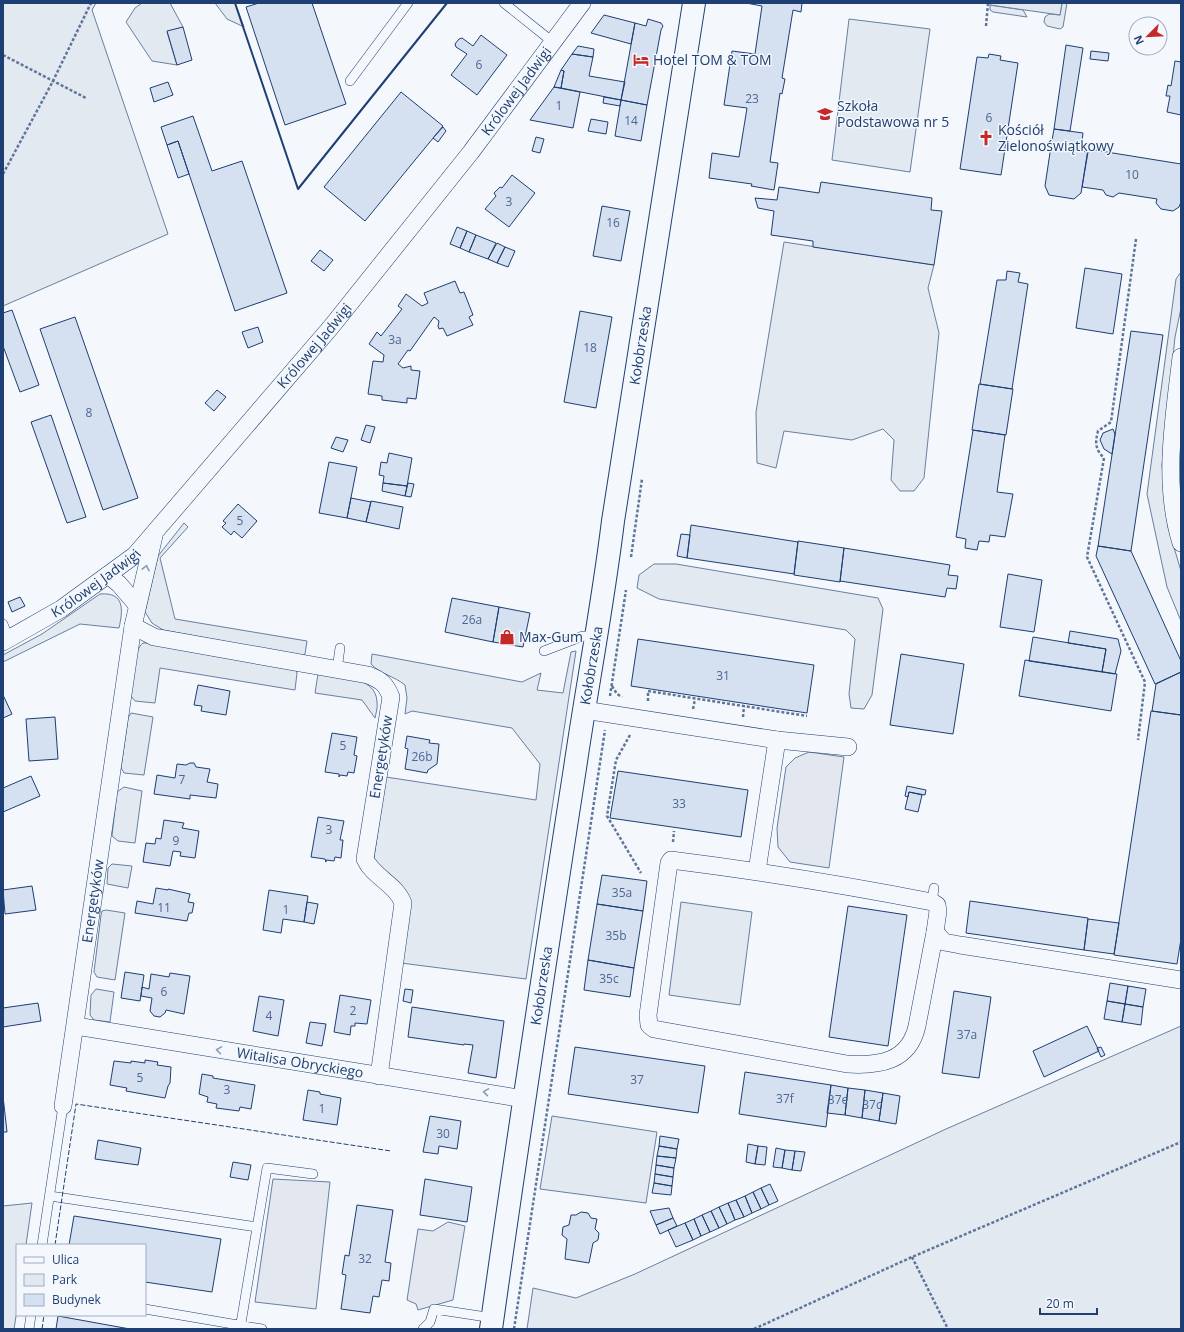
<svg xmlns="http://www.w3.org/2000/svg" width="1184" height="1332" font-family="'Open Sans',sans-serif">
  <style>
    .green { fill: #e3e9f0; stroke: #687fa3 }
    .parking { fill: #e3e8f0; stroke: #687fa3 }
    .building { fill: #d5e0f0; stroke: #1d3f73 }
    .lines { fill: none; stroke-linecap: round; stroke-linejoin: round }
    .service-casing { stroke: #1d3f73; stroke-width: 10 }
    .minor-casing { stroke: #1d3f73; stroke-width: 18 }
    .secondary-casing { stroke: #1d3f73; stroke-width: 24 }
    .path { stroke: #5e769c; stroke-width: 2.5; stroke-dasharray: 3 2; stroke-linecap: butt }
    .service { stroke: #f4f7fb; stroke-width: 9 }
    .minor { stroke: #f4f7fb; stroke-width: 17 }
    .secondary { stroke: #f4f7fb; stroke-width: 22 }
    .fence { stroke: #1d3f73; stroke-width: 1; stroke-dasharray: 5 2; stroke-linecap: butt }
    .wall { stroke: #1d3f73; stroke-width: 2 }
    .oneway { stroke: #889bb7 }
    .labels { text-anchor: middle; stroke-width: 3; stroke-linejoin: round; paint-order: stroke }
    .number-label { font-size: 12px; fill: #4b6792 }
    .poi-label { font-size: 14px; fill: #1d3f73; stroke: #f4f7fb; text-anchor: start }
    .street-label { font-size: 14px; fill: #1d3f73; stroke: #f4f7fb }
  </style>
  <rect width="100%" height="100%" fill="#f4f7fb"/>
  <path class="green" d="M3,3H96L92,10L168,234L3,306Z
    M142,3H170L183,27L167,32L177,65L152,61L126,22L135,8Z
    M215,3H235L244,27L227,19Z
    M1062,3H1067L1063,27L1060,29L1047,26L1044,22L1045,17L1049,14L1060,15Z
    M990,5L1023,10L1027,17L993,12L990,10Z
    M849,19L930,29L910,172L832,160Z
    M784,242L934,265L928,288L939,333L924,478L914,491H900L891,480L894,440L883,429L852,440L784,431L776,468L757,463L756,412Z
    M1181,272V308L1175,337L1162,465L1168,527L1181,571V621L1167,587L1147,494L1176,279Z
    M184,523L188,527L160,558L175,619L307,641L305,654L302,656L163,630L152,623L145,612L158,556Z
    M654,564H676L878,598L883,609L872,695L864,709L851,708L849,694L855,639L846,630L659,599L637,588L639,575Z
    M100,594C125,592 123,610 119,628L80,624L3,662V655L42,634Z
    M143,643H150L296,670L297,673L295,690L160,668L155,703L135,701L131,696C132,684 133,650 143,643Z
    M576,651L526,979L401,963L410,905L375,862L374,857L386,777L536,800L540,764L512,728L412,711L405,714L407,698L405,685C394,676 380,674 371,664L372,654L522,682L541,673L537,690L563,693L571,652Z
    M318,674C337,677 376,675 377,702C378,707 376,713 375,718L362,700L315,693Z
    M131,713L153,717L144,775L124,773L121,768L128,718Z
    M124,787L142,791L135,843L118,841L112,836L117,792Z
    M112,864L132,866L128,888L107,884L108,868Z
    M681,902L752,912L740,1005L669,995Z
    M106,910L125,913L115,980L97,977L94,972L101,915L102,911Z
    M96,989L114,992L110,1022L94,1020L90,1015L91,995Z
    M1181,1026V1329H527L533,1288L576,1298L635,1274L946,1129Z
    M552,1116L657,1132L646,1203L540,1189Z
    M32,1203L26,1245H17V1310L14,1329H3V1206Z"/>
  <path class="parking" d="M990,3H1062L1060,15L990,5Z
    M809,752L844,757L829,868L790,862L778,847L777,828L786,767L795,758Z
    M273,1179L330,1182L316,1309L255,1302Z
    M448,1222L465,1226L453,1300L418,1310L416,1304L407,1300L418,1229L433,1231Z"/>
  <path class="building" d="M259,3H312L346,104L285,125L246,7Z
    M746,3H802L801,12L793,10L782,78L785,79L782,94L780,93L770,162L778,163L774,190L751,186L752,184L709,178L712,153L739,157L747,108L724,105L732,51L755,54L762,6Z
    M604,15L635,23L631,44L591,33Z
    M648,19L661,23L663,26L661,30L647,105L621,100L635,23L646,26Z
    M183,27L192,60L177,65L167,31Z
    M481,35L507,55L477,95L451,75L467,54L456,47L455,44L459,39L462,38L473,46Z
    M1066,45L1083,48L1070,131L1054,129Z
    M578,46L594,49L593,57L572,54Z
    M1091,51L1109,53L1108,61L1090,59Z
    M572,54L593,57L589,76L625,82L621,100L561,88L564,71L561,70Z
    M989,54L1001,56L1000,60L1018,63L1001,175L960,169L977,57L988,58Z
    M1175,61L1181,62V115L1167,112L1170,96H1166L1168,85L1171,86Z
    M561,70L564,71L561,88L554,87Z
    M168,82L173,95L154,102L150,88Z
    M554,87L580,92L573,128L530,120Z
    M401,92L443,126L365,221L324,187Z
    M604,97L621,100L620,106L603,103Z
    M621,100L647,105L641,141L615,136Z
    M193,116L212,171L242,161L287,293L235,311L178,141L167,145L161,127Z
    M591,119L608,122L606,134L588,131Z
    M443,127L446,131L438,142L433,138Z
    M1054,129L1083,133L1081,150L1051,146Z
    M536,137L544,139L540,153L532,151Z
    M178,141L189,174L178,178L167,145Z
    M1051,146L1088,152L1081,193L1074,199L1049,195L1045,186Z
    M1088,149L1181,164V202L1179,207L1173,211L1161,209L1156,203L1157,199L1119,193L1113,197L1106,195L1103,190L1082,187Z
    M512,175L535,193L509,227L485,209L496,196L494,193L500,187L502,188Z
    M821,182L932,198L931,210L942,211L934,265L813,247V241L771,235L774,211L758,208L755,198L777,200L779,187L819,193Z
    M602,206L630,211L621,261L593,256Z
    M457,227L467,231L460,248L450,244Z
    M467,231L476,235L469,252L460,248Z
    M476,235L496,243L488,259L469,252Z
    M497,243L505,247L497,263L488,259Z
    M505,247L515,251L508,267L497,263Z
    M320,250L333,260L324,271L311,261Z
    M1085,268L1122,274L1113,334L1076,328Z
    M1007,271L1020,273L1018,282L1028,284L1012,389L980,384L997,280H1006Z
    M455,281L460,293L464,292L473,315L469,317L473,325L447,336L443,328L439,329L438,326L439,321L434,317L410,351L408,350L398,364L403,368L411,366V370L420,371L416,399L407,398V403L382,400V396L368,394L373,361L383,362L384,355L369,344L377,332L381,336L402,309L398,306L406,294L422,306L428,303L424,293Z
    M12,310L39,385L20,392L3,346V313Z
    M580,311L612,317L596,408L564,402Z
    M75,317L138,498L103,510L40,329Z
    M258,327L263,342L248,348L242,332Z
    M1131,331L1163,335L1131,551L1098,546Z
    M979,384L1013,389L1006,435L972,430Z
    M217,390L226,397L214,411L205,403Z
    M51,415L86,517L67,523L31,422Z
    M366,425L375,427L370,443L361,440Z
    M1113,429L1115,434L1112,454L1104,449L1100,440L1103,433Z
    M973,430L1005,435L997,492L1013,494L1005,537L990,535L989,542L979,541L977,550L965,548L966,539L956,537Z
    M336,437L348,440L343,452L331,448Z
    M389,453L412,458L407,486L383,483L384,476L379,475L381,462L387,463Z
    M329,462L357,467L347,518L319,513Z
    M383,483L407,486L405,496L382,491Z
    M408,483L414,484L411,497L405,496Z
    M351,498L371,502L366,522L347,518Z
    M371,501L403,507L399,529L366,522Z
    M238,504L257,521L242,538L234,531L231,535L222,527L226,523L223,521Z
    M691,525L798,542L794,574L687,558Z
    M681,534L690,535L687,558L677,556Z
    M798,541L844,548L840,582L794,575Z
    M1098,546L1131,551L1181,661V672L1155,684L1096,556Z
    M844,548L950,565L948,575L958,576L956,589L947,588L945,597L840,581Z
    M1008,574L1042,580L1034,632L1000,627Z
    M20,597L25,606L12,612L8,602Z
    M452,598L499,607L493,642L445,632Z
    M499,607L530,613L523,647L493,642Z
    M1070,631L1118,639L1121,651L1115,674L1102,672L1106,649L1068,643Z
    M1033,637L1106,649L1102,672L1029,661Z
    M638,639L814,665L807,713L631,686Z
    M901,654L964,664L953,734L890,725Z
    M1025,660L1117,674L1111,711L1019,696Z
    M1181,672V715L1152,711L1156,684Z
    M198,685L230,691L226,715L201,711L202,706L194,705Z
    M3,695L12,714L3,718Z
    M1151,711L1181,715V939L1177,964L1114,955Z
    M55,717L58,759L29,761L26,719Z
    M332,733L357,737L354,755L357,756L354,773L348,772L347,776L340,775L339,777V774L325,772Z
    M407,736L430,740L429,743L439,744L437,764L428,770L427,773L405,769L408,749L405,748Z
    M190,763H194L196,767L210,769L207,782L218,784L216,798L190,795V799L154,794L157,775L175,778L177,764L186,765Z
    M618,771L748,790L741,837L610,818Z
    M31,776L40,796L3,812V788Z
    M907,786L926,790L925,795L909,792L908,797L905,796Z
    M909,792L922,795L918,812L905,809Z
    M318,817L344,821L340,840H343L341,858L335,857L334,861L326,860V862L325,859L311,857Z
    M164,820L184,823L182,828L199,831L195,858L180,856L181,852L173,851L170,866L143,862L146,843L155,844L156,838L161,839Z
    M602,875L647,881L643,911L597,904Z
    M32,886L36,910L5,914L3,890Z
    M156,888L168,890V889L190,894L188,902L194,903L192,913H189L187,921L135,913L137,901L153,904Z
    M269,890L308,896L304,922L283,919L281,933L263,930Z
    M970,901L1088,918L1084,950L966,933Z
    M307,902L318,904L314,924L304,922Z
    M597,904L643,911L634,968L588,960Z
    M848,906L907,915L888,1046L829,1037Z
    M1088,919L1119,923L1114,954L1084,950Z
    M588,960L634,968L630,997L584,990Z
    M125,972L144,975L140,1001L121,998Z
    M170,973L190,976L184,1014L166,1010L165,1013L160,1017L154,1016L150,1011L152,998L141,996L142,987L149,989L151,974L169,977Z
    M1110,983L1128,986L1125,1004L1107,1001Z
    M1128,986L1146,989L1143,1007L1125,1004Z
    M405,989L413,990L411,1003L403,1001Z
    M954,991L991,997L979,1078L942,1073Z
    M340,995L371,1000L367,1024L355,1023V1026H351L350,1035L334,1032Z
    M259,996L284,1000L278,1036L253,1031Z
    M1107,1001L1125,1004L1122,1022L1104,1019Z
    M38,1003L41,1021L3,1027V1008Z
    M1125,1004L1143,1007L1141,1025L1122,1022Z
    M412,1007L504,1021L496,1078L468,1073L473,1045L464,1044V1045L408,1037Z
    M310,1022L326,1024L322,1046L306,1043Z
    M1087,1026L1099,1051L1044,1077L1033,1051Z
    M575,1047L705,1066L698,1113L568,1094Z
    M1101,1047L1105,1055L1101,1057L1097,1048Z
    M145,1060L158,1062L157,1065L171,1067L170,1083L168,1086L165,1098L126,1091L127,1088L110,1085L114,1061L131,1063V1061L145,1063Z
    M745,1072L831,1085L826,1127L739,1114Z
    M202,1074L213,1076V1078L255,1085L251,1109L240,1107L239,1111L216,1108L217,1104L207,1102L208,1097L199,1094Z
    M831,1085L848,1088L845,1115L827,1113Z
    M848,1088L865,1090L862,1118L845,1115Z
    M308,1090L320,1092V1094L341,1098L337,1125L303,1120Z
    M865,1090L883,1093L879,1121L862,1118Z
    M883,1093L900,1096L896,1124L879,1121Z
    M3,1096L7,1132H3Z
    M430,1116L461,1121L457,1149L439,1146L438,1154L423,1152Z
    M660,1136L679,1139L677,1149L659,1146Z
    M98,1140L141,1148L138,1165L95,1159Z
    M748,1144L758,1146L755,1164L746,1162Z
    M659,1146L677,1149L676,1158L657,1156Z
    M758,1146L767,1147L765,1165L755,1164Z
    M776,1148L785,1150L782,1168L773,1167Z
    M785,1150L795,1151L792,1170L782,1168Z
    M795,1151L805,1152L801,1171L792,1170Z
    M657,1156L676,1158L674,1168L656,1165Z
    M233,1162L251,1165L248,1180L230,1177Z
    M656,1165L674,1168L673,1177L655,1174Z
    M655,1174L673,1177L672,1186L654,1183Z
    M425,1179L472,1187L467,1222L420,1215Z
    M654,1183L672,1186L671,1195L652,1193Z
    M770,1184L778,1201L769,1205L761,1188Z
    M761,1188L769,1205L761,1209L753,1192Z
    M753,1192L761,1209L752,1213L745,1196Z
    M745,1196L752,1213L744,1217L736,1200Z
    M736,1200L744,1217L735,1220L728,1203Z
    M728,1203L735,1220L727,1224L719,1207Z
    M357,1205L393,1210L385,1262L391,1263L389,1281L382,1280L379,1297L373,1296L370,1313L341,1309L346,1275L342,1274L345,1255L349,1256Z
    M719,1207L727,1224L719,1228L711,1211Z
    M669,1208L673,1218L656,1225L650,1211Z
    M711,1211L719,1228L710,1232L702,1215Z
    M581,1212L588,1213L591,1218L597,1219L595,1229L599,1233L598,1240L593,1243L589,1263L565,1259L567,1239L562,1235L563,1227L569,1225L571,1215H576Z
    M702,1215L710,1232L701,1236L694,1219Z
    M74,1216L221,1239L212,1292L145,1282V1245H69Z
    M673,1218L677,1226L660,1234L656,1225Z
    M694,1219L701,1236L693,1240L685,1223Z
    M685,1223L693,1240L676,1247L668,1230Z
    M58,1316L130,1329H56Z"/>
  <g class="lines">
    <defs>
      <path id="service" d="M504,3L554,43
        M350,81L408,3
        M3,624L9,639
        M544,651L583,636L596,637
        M337,669L340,648
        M932,902L934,888
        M50,1196L257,1227
        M42,1245L63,1106
        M145,1309L262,1329
        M29,1329L31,1315
        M240,1329L267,1168L313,1174
        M423,1329L430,1322L434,1309L493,1318"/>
      <g id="minor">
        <path d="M1181,357C1174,419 1162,482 1181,543"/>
        <path d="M108,575L119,584L137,605"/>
        <path d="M133,626L154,637L368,675C381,680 386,684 391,697L365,859C373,877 396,884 403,903L379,1076"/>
        <path id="s1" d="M3,642L61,609L135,555L331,327L471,152L582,3"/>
        <path d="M584,710L777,740L848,747"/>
        <path d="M671,860C758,871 845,885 932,902L937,905L938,911L935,932L917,1026C909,1062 879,1066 847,1064L654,1029L649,1025L648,1015L669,863Z"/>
        <path d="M757,871L777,740"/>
        <path d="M935,932L944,942L960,945L1181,980"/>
        <path id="s2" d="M76,1026L524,1099"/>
        <path id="s3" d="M63,1106L133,626L154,536"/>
      </g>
      <g id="secondary">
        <path id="s4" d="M491,1329C517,1142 546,955 575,768C587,686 603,604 613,521L694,3"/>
      </g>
    </defs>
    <use href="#service" class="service-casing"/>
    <use href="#minor" class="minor-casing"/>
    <use href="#secondary" class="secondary-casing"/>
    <path class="path" d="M986,26L988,3
      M3,55L86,98
      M3,174L53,81L91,3
      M1136,239L1111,422L1098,431C1095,443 1095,449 1104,458L1087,557L1145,682L1138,740
      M631,557L642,479
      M612,686L617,694L622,697
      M610,696L626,590
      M648,701V691L807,716
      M693,709L695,699
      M743,717L744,706
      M630,735L616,760L607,816L641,873
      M673,842L674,831
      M912,1257L948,1329
      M514,1329L605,730
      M754,1329L912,1257L1181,1142"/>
    <use href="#service" class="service"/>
    <use href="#minor" class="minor"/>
    <use href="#secondary" class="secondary"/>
    <path class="fence" d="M55,1245L76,1104L391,1151
      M42,1329L44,1315"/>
    <path class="wall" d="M235,3L298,189L447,3"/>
  </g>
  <defs><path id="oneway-chevron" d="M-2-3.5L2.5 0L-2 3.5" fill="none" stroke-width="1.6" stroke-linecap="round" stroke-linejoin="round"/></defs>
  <g class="oneway">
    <use href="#oneway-chevron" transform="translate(146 568) rotate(-77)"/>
    <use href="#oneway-chevron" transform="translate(219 1050) rotate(-171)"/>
    <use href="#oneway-chevron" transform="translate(486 1092) rotate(-171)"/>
  </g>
  <defs>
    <symbol id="hotel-bare" viewBox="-9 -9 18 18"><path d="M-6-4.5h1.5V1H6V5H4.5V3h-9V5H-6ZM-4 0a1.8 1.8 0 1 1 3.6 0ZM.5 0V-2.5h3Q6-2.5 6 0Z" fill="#c62828" stroke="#f4f7fb" stroke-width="2.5" paint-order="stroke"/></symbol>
    <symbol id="school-bare" viewBox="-9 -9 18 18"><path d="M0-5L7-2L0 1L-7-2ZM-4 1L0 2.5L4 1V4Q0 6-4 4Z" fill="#c62828" stroke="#f4f7fb" stroke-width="2.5" paint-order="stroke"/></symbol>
    <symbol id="church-bare" viewBox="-9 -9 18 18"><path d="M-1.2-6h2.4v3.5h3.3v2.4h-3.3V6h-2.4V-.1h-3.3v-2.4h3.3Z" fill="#c62828" stroke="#f4f7fb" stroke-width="2.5" paint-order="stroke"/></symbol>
    <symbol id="shop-bare" viewBox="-9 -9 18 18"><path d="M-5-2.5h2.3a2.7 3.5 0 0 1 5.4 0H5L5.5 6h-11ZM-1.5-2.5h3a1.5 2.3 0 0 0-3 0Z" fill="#c62828" stroke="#f4f7fb" stroke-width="2.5" paint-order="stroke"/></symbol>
  </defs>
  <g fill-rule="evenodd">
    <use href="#hotel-bare" x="630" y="49" width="22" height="22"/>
    <use href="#school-bare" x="814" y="103" width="22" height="22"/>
    <use href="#church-bare" x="975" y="127" width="22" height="22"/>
    <use href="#shop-bare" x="496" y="626" width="22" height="22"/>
  </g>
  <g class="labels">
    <g class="number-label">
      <text x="479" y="69">6</text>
      <text x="752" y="103">23</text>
      <text x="559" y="110">1</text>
      <text x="989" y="122">6</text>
      <text x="631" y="125">14</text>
      <text x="1132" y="179">10</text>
      <text x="509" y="206">3</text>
      <text x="613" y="227">16</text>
      <text x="395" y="344">3a</text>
      <text x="590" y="352">18</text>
      <text x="89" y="417">8</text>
      <text x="240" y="525">5</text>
      <text x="472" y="624">26a</text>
      <text x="723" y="680">31</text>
      <text x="343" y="750">5</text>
      <text x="422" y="761">26b</text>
      <text x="182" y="784">7</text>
      <text x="679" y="808">33</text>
      <text x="329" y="834">3</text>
      <text x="176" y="845">9</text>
      <text x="622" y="897">35a</text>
      <text x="164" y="912">11</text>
      <text x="286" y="914">1</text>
      <text x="616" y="940">35b</text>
      <text x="609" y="983">35c</text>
      <text x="164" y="996">6</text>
      <text x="353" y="1015">2</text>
      <text x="269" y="1020">4</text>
      <text x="967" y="1039">37a</text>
      <text x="140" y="1082">5</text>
      <text x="637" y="1084">37</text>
      <text x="227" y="1094">3</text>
      <text x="785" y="1103">37f</text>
      <text x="838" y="1104">37e</text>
      <text x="872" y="1109">37c</text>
      <text x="322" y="1113">1</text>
      <text x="443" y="1138">30</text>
      <text x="365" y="1263">32</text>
    </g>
    <g class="poi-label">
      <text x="653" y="65">Hotel TOM &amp; TOM</text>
      <text x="837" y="111">Szkoła<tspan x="837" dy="16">Podstawowa nr 5</tspan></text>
      <text x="998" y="135">Kościół<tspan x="998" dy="16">Zielonoświątkowy</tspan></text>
      <text x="519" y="642">Max-Gum</text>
    </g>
    <g class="street-label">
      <text dy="5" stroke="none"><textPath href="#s1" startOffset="759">Królowej Jadwigi</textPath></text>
      <text dy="5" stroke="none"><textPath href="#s1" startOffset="434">Królowej Jadwigi</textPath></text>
      <text dy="5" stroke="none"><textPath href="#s4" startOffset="995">Kołobrzeska</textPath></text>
      <text dy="5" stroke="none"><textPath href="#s1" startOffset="110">Królowej Jadwigi</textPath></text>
      <text dy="5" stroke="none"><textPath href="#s4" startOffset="671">Kołobrzeska</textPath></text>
      <text transform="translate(381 757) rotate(-81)" y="5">Energetyków</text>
      <text dy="5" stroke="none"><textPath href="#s3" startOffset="207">Energetyków</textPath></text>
      <text dy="5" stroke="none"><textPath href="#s4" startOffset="347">Kołobrzeska</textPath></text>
      <text dy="5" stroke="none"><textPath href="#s2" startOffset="227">Witalisa Obryckiego</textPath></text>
    </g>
  </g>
  <rect width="1184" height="1332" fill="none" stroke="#1d3f73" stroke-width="8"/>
  <rect x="16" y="1244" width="130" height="72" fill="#f4f7fb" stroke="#9eadc5"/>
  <rect x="24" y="1257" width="20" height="6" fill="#f4f7fb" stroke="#9eadc5"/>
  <text x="52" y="1264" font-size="12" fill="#1d3f73">Ulica</text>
  <rect x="24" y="1274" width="20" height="12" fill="#e3e9f0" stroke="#9eadc5"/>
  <text x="52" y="1284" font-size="12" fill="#1d3f73">Park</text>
  <rect x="24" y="1294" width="20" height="12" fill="#d5e0f0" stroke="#9eadc5"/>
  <text x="52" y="1304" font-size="12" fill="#1d3f73">Budynek</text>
  <g transform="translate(1148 36) rotate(246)"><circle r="19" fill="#f4f7fb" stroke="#9eadc5"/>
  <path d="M0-3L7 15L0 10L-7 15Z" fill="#c62828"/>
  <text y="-6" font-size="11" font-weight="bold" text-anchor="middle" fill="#1d3f73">N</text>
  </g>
  <path d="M1040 1308v6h57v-6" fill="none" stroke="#1d3f73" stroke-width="2"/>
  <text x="1046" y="1308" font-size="12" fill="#1d3f73" stroke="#f4f7fb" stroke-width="3" paint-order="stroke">20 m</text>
</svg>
